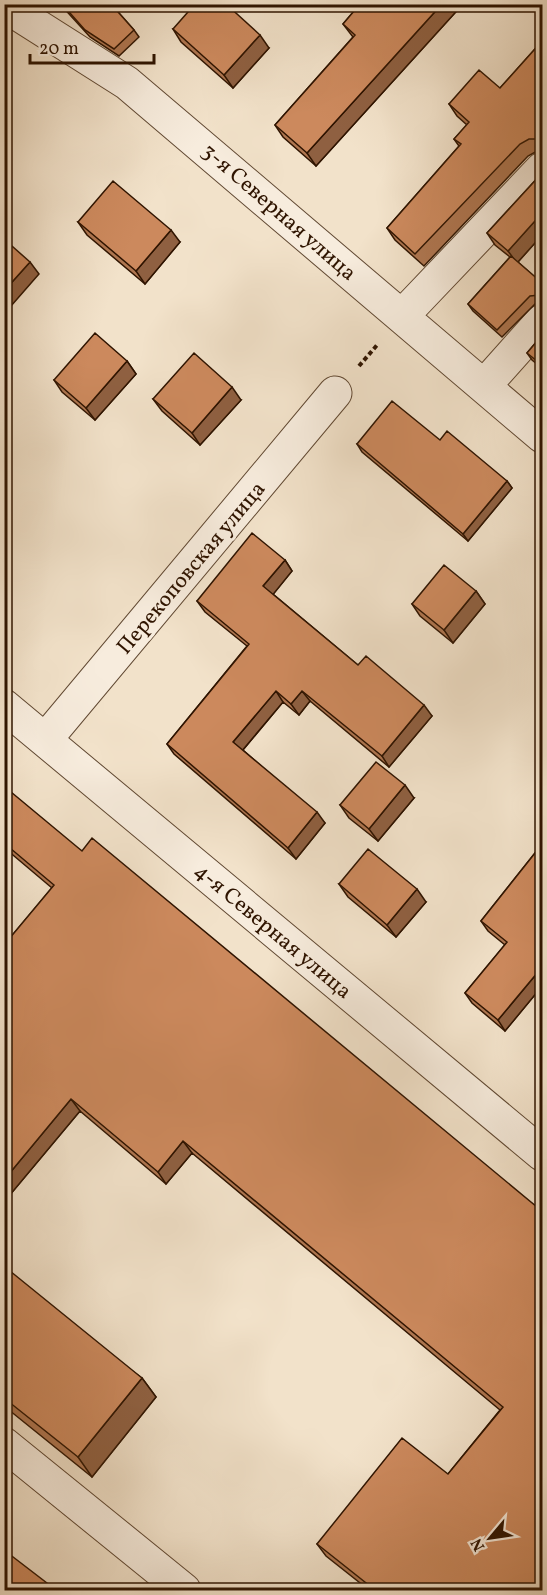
<svg xmlns="http://www.w3.org/2000/svg" width="547" height="1595" font-family="Vollkorn,serif">
  <style>
    .lines { fill: none; stroke-linecap: round; stroke-linejoin: round }
    .street-casing { stroke: #604832; stroke-width: 35 }
    .path { stroke: #2f1400; stroke-width: 4; stroke-dasharray: 4.5 3; stroke-linecap: butt }
    .street { stroke: #f7ecdd; stroke-width: 33 }
    .wall { fill: #af7650; stroke: #2f1400; stroke-width: 1.5 }
    .shaded-wall { fill: #8f6041; stroke: #2f1400; stroke-width: 1.5 }
    .building { fill: #cc895d; stroke: #2f1400; stroke-width: 1.5 }
    .labels { text-anchor: middle; stroke-width: 6; stroke-linejoin: round; paint-order: stroke }
    .street-label { font-size: 22px; fill: #2f1400; stroke: #f7ecdd }
  </style>
  <rect width="100%" height="100%" fill="#f2e2ca"/>
  <filter id="stains"><feTurbulence type="fractalNoise" baseFrequency=".00333" numOctaves="4"/><feColorMatrix values="0 0 0 0 .2 0 0 0 0 .09 0 0 0 0 .02 0 0 0 .5 -.17"/></filter>
  <radialGradient id="worn" r=".72"><stop offset=".6" stop-color="#630" stop-opacity="0"/><stop offset="1" stop-color="#630" stop-opacity=".3"/></radialGradient>
  <g class="lines">
    <defs>
      <path id="street" d="M4,5L127,83L542,436
        M402,316L542,169
        M484,386L542,321
        M4,706L542,1154
        M45,740L335,393
        M4,1444L184,1590"/>
    </defs>
    <use href="#street" class="street-casing"/>
    <path class="path" d="M359,366L378,344"/>
    <use href="#street" class="street"/>
  </g>
  <path class="wall" d="M60,4H111L134,30L139,37L119,56L90,37Z
    M360,4H463L316,166L283,137L275,125L353,37L343,24Z
    M173,29L269,48L233,88L181,42Z
    M543,40V151H537L528,156L424,266L395,240L387,228L459,146L454,139L467,125L457,116L449,104L500,88Z
    M543,172V234L518,262L543,284V303H536L502,337L473,311L468,304L510,257L495,245L487,233Z
    M78,222L180,242L145,284L87,235Z
    M543,334V369L532,360L527,353Z
    M127,361L136,374L95,420L62,392L54,380Z
    M153,399L241,400L200,445L162,411Z
    M440,440L507,481L512,488L468,541L362,452L357,444Z
    M285,560L292,571L273,594L358,665L432,716L389,767L310,701L299,715L283,702L243,750L325,823L296,859L174,754L167,744L247,646L205,612L197,601Z
    M476,591L485,604L453,643L420,616L412,604Z
    M414,798L378,841L349,818L340,805Z
    M4,800L82,851L543,1212V1590H369L326,1556L317,1544L448,1474L500,1410L192,1153L166,1184L80,1111L4,1202V945L52,888L7,850L4,854Z
    M543,843V985L505,1031L472,1003L465,993L505,945L488,931L481,921Z
    M339,884L426,902L396,937L348,897Z
    M4,1278L142,1378L156,1397L92,1477L4,1406Z"/>
  <path class="shaded-wall" d="M442,4H463L316,166L307,153Z
    M260,35L269,48L233,88L224,75Z
    M543,212V234L517,263L508,251Z
    M171,230L180,242L145,284L136,271Z
    M30,262L39,274L4,314V291Z
    M541,282L543,284V294L536,288Z
    M127,361L136,374L95,420L86,408Z
    M232,387L241,400L200,445L192,433Z
    M507,481L512,488L468,541L463,534Z
    M285,560L292,571L271,597L263,586Z
    M476,591L485,604L453,643L444,630Z
    M276,691L283,702L241,752L233,742Z
    M302,691L310,701L299,715L291,704Z
    M424,705L432,716L389,767L382,756Z
    M405,785L414,798L378,841L369,829Z
    M317,812L325,823L296,859L288,848Z
    M417,889L426,902L396,937L387,925Z
    M543,966V985L505,1031L498,1020Z
    M71,1099L80,1111L4,1202V1180Z
    M183,1141L192,1153L166,1184L158,1172Z
    M142,1378L156,1397L92,1477L78,1457Z"/>
  <path class="building" d="M62,4H111L134,30L114,49L85,30Z
    M195,4H226L260,35L224,75L173,29Z
    M360,4H442L307,153L275,125L355,35L343,24Z
    M543,40V141L539,139H529L520,144L415,254L387,228L461,144L454,139L469,122L449,104L479,70L500,88Z
    M543,172V212L508,251L487,233Z
    M113,181L171,230L136,271L78,222Z
    M4,239L30,262L4,291Z
    M511,256L541,282L536,288L543,293V296L540,295L530,296L497,330L468,304Z
    M95,333L127,361L86,408L54,380Z
    M543,334V366L527,353Z
    M194,353L232,387L192,433L153,399Z
    M392,401L440,440L447,431L507,481L463,534L357,444Z
    M252,533L285,560L263,586L358,665L366,656L424,705L382,756L302,691L291,704L276,691L233,742L317,812L288,848L167,744L249,644L197,601Z
    M444,565L476,591L444,630L412,604Z
    M376,762L405,785L369,829L340,805Z
    M11,792L82,851L92,838L543,1212V1590H375L317,1544L402,1438L448,1474L503,1407L183,1141L158,1172L71,1099L4,1180V945L54,885L4,843V800Z
    M543,843V966L498,1020L465,993L507,942L481,921Z
    M368,849L417,889L387,925L339,884Z
    M10,1271L142,1378L78,1457L4,1398V1278Z
    M4,1550L56,1590H4Z"/>
  <g class="labels">
    <g class="street-label">
      <text transform="translate(280 211) rotate(41)" y="8">3-я Северная улица</text>
      <text transform="translate(190 567) rotate(-50)" y="8">Перекоповская улица</text>
      <text transform="translate(274 930) rotate(40)" y="8">4-я Северная улица</text>
    </g>
  </g>
  <rect width="547" height="1595" fill="none" stroke="#f2e2ca" stroke-width="24"/>
  <rect x="6" y="6" width="535" height="1583" fill="none" stroke="#2f1400" stroke-width="3"/>
  <rect x="12" y="12" width="523" height="1571" fill="none" stroke="#2f1400" stroke-width="1.5"/>
  <g transform="translate(490 1538) rotate(241)" stroke="#f7ecdd" stroke-width="4.5" paint-order="stroke">
  <path d="M0-4.5L10 22L0 15L-10 22Z" fill="#2f1400"/>
  <text y="-9" font-size="16" font-weight="bold" text-anchor="middle" fill="#2f1400">N</text>
  </g>
  <path d="M30 54v9h124v-9" fill="none" stroke="#2f1400" stroke-width="3"/>
  <text x="39" y="54" font-size="18" fill="#2f1400" stroke="#f7ecdd" stroke-width="4.5" paint-order="stroke">20 m</text>
  <rect width="100%" height="100%" filter="url(#stains)"/>
  <rect width="100%" height="100%" fill="url(#worn)"/>
</svg>
